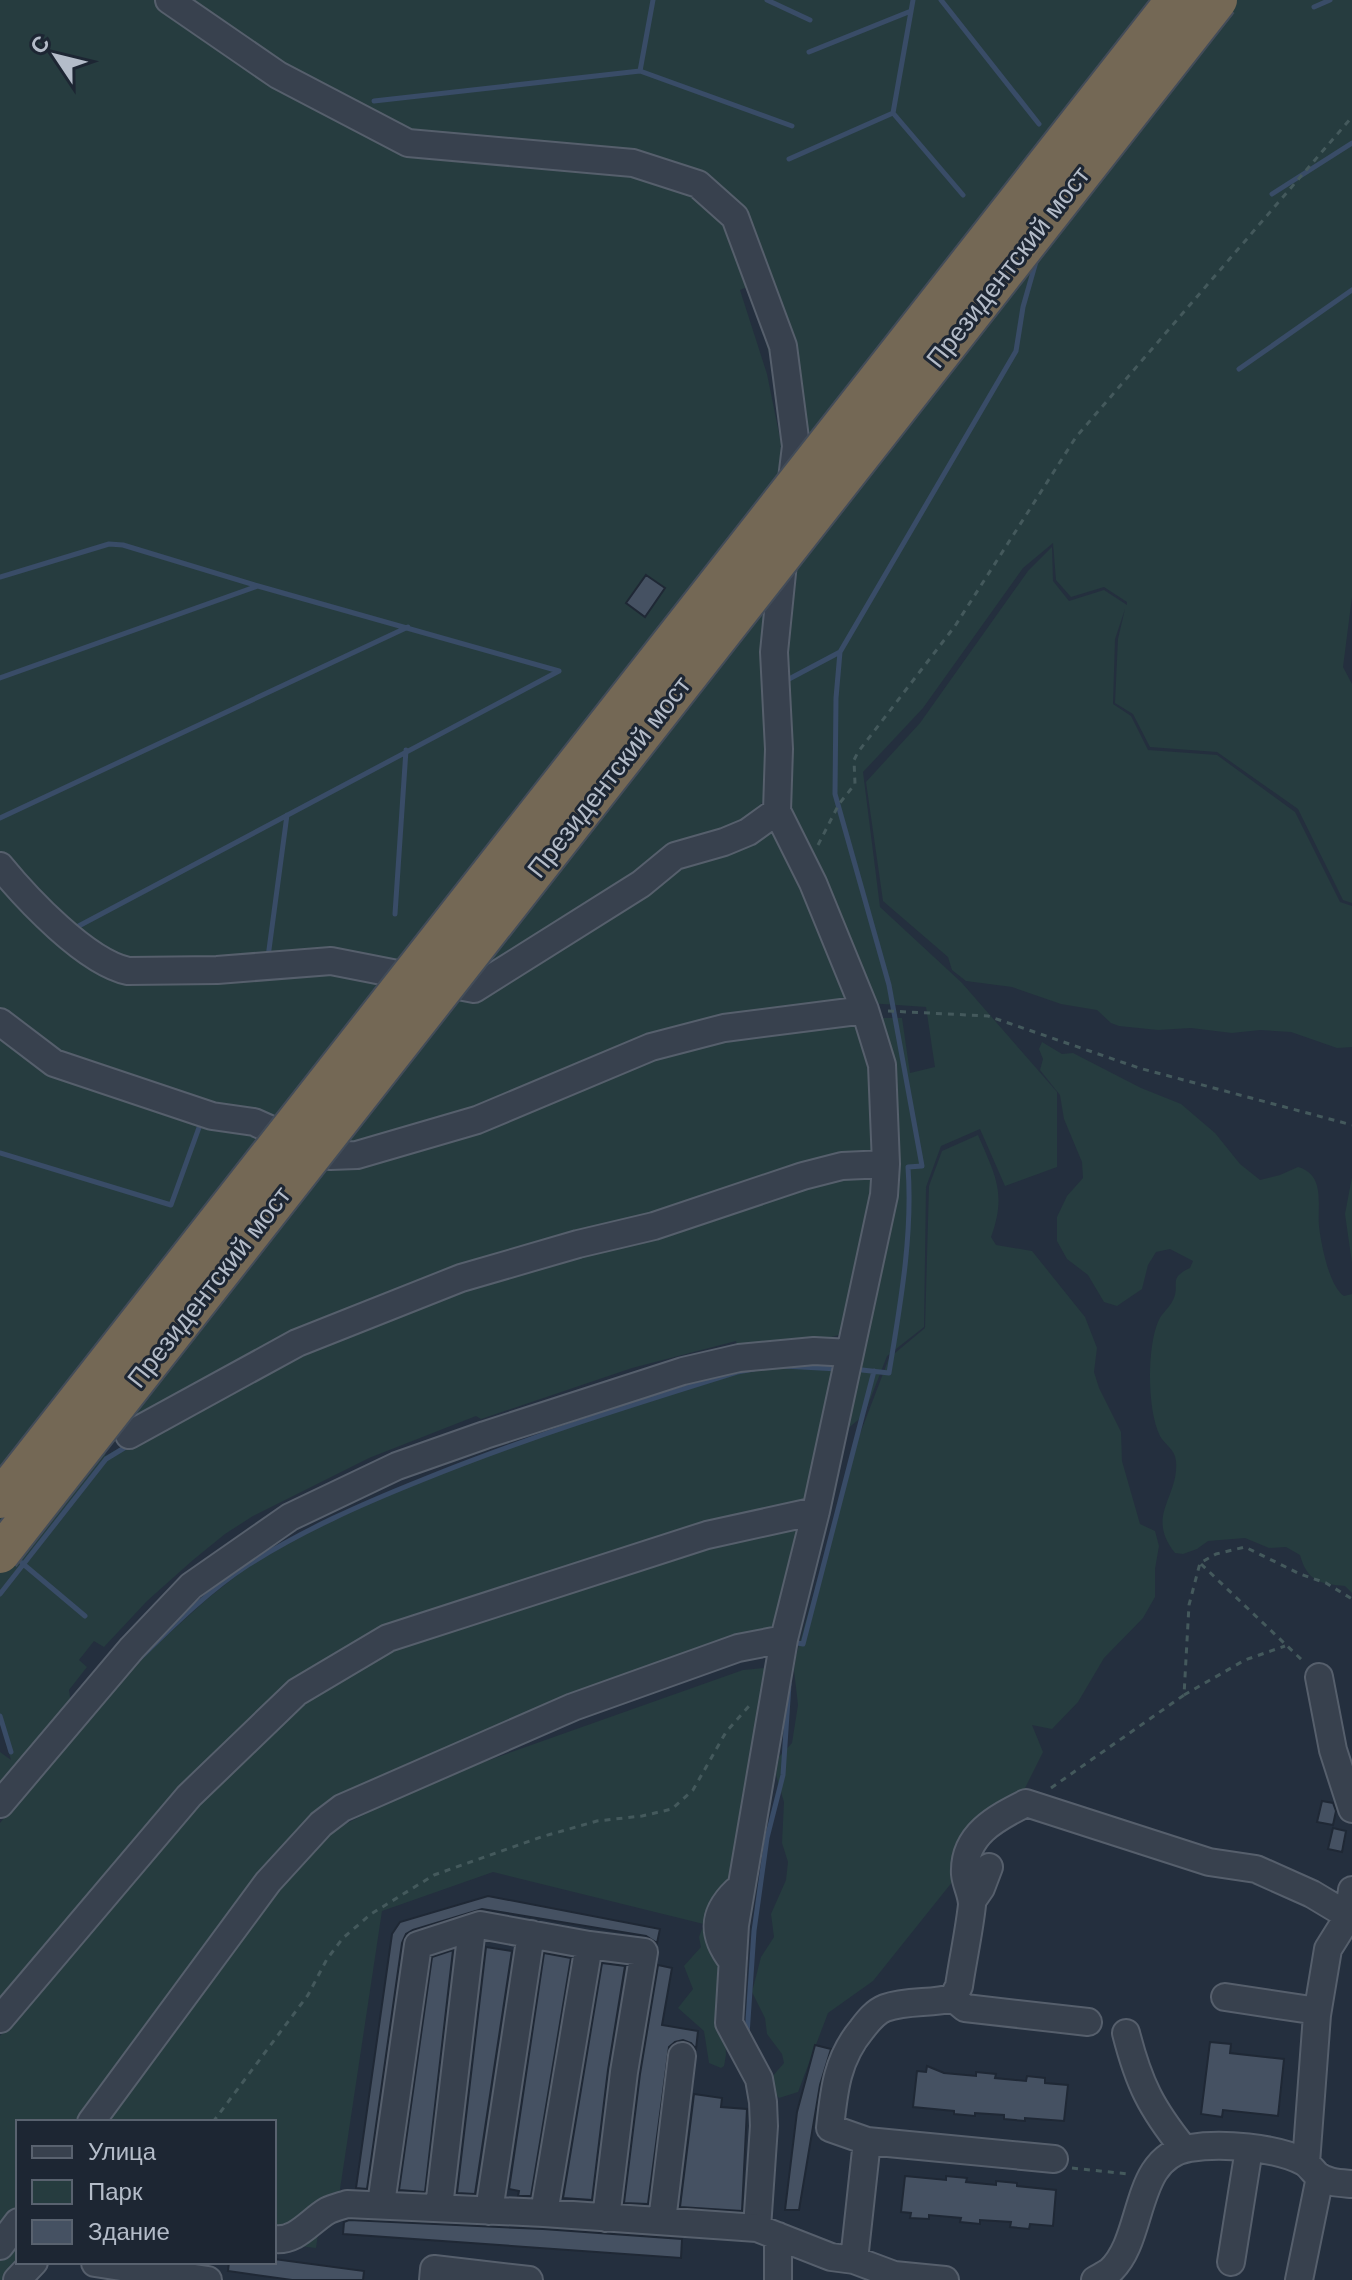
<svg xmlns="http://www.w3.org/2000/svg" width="1352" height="2280" font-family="Arial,sans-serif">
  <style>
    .green { fill: #263c3f }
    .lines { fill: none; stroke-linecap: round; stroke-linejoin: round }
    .stream { stroke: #394c67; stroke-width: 5 }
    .building { fill: #455162; stroke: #1f2835; stroke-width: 2 }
    .minor-casing { stroke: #565f6c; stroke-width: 30 }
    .path { stroke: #44595c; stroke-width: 3; stroke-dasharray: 6 6; stroke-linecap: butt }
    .minor { stroke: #38414e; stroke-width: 26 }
    .highway-bridge-casing { stroke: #434c59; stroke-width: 42; stroke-linecap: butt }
    .highway-bridge { stroke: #746855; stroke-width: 38 }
    .labels { text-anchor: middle; stroke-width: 6; stroke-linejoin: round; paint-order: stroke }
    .street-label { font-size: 26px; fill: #b4bcc9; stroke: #1d2633 }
  </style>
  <rect width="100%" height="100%" fill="#242f3e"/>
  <path class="green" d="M0,0H1352V597L1343,667L1352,684V903L1343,900L1298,809L1217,752L1150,747L1133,714L1115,703L1118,639L1125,609L1115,639L1113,704L1131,716L1148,750L1217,755L1295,812L1340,902L1352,906V1047L1337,1048L1291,1032L1260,1030L1232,1033L1191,1028L1158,1030L1119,1026L1111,1023L1097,1010L1061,1004L1012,987L966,981L952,970L948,957L883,901L866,782L920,723L1028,571L1052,547L1053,581L1069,601L1104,590L1127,605V602L1104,587L1071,597L1056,580L1053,543L1023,568L923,708L863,772L880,907L962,983L1057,1092V1167L1005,1186L980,1129L941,1146L926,1187L924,1327L887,1356L864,1415L840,1435L890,1223L872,1018H902L910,1073L935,1067L926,1007L868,1003L785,813L783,659L789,439L777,380L749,286L740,290L767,374L781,443L766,662L771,772L766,797L751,818L648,868L471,980L116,961L44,904L0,853Z
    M779,829L853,1003L549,1084L349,1147L215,1108L60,1055L0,1013V878L104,973L339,971L471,999L491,994L647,894L680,866L727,854Z
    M849,1015L851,1020H858L873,1066L880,1147L874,1156L821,1166L665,1216L522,1253L434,1281L290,1337L109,1440L105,1456L297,1349L397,1308L495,1275L662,1231L824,1177L869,1170L881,1180L848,1332L819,1341L738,1349L736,1341L632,1368L481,1419L476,1416L369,1458L253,1516L225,1534L193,1560L147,1601L104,1647L94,1641L79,1660L87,1667L69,1690L72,1711L3,1798L0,1795V1752L11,1760L0,1723V1030L67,1074L215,1125L258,1133L311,1161L332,1166L371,1160L486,1127L656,1056L713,1039L783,1028V1024Z
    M1042,1042L1062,1054L1073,1053L1141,1088L1181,1104L1215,1133L1240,1164L1260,1180L1280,1175L1298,1167C1326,1175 1317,1205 1319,1226C1321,1244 1329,1286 1344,1296L1352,1294V1593L1345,1586C1320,1584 1307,1581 1300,1555L1286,1547L1269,1548L1245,1538L1208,1541L1197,1549L1183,1554L1175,1553C1145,1515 1179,1498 1176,1461C1175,1449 1165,1445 1160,1436C1147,1410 1147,1348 1158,1322C1161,1314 1168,1309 1172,1302C1182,1285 1166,1279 1190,1268L1193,1261L1170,1249L1156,1252L1148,1265L1142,1289L1117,1306L1104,1302L1088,1275L1067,1259L1057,1241V1217L1067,1196L1083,1178L1082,1162L1064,1119L1060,1095L1040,1070L1043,1059L1039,1049Z
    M978,1135C995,1175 1007,1193 991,1237L996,1245L1032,1251L1085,1317L1097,1348L1094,1372L1099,1388L1121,1432L1122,1461L1140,1524L1155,1531L1159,1546L1155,1569V1597L1143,1618L1104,1658L1078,1702L1052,1729L1032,1725L1043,1752L1021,1796L873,1981L828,2013L798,2092L779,2098L774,2092L771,2078L784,2063L782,2054L767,2034L765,2018L752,1992L761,1957L774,1937L771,1914L786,1880L788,1862L782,1843L784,1802L776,1775L779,1757L792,1743L798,1705L794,1670L796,1656L855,1447L889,1358L925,1328L929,1186L942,1151Z
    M1352,1177V1263L1345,1214Z
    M771,1368L838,1370L806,1504L320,1669L0,2013V1823L71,1738L141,1659L207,1599L246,1568L289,1541L374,1501L452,1469L546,1434L678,1392L738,1374Z
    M790,1524L799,1530L773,1632L353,1795L82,2122H18V2209L0,2234V2036L184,1818L295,1705L402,1644L613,1575Z
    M765,1668L732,1931L493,1872L382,1911L339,2196L322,2206L316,2248L274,2243V2122H101L262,1904L328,1833L389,1802L478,1764L743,1670Z
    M702,1929L712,1935L723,1979L726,2055L724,2066L721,2068L709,2063L704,2031L678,2008L693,1989L684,1966L701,1947L699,1937Z
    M18,2234V2262L27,2280H0V2258Z"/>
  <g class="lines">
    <path class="stream" d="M767,0L810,20
      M941,0L1039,124
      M1314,7L1330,0
      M809,52L911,11
      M640,71L653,0
      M374,101L640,71L792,126
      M893,113L913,0
      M893,113L963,195
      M789,159L893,113
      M1272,194L1352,143
      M1239,369L1352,290
      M0,577L109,544L123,545L258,586L559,671
      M0,678L258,586
      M789,679L840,652
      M0,818L408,627
      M395,914L406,750
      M73,929L559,671
      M268,957L287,815
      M0,1153L171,1205L201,1122
      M784,1366L838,1369
      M862,1370L889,1373C900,1306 913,1235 908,1167L922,1166L889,985L835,794L836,698L840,652L1016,351L1023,307L1037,258
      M22,1563L85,1616
      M0,1594L106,1459L129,1445
      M792,1642L803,1644L874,1371
      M138,1660C172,1627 208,1591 248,1565C303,1530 362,1504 422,1480C525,1438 631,1405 737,1372L754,1369
      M0,1716L11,1752
      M747,2035L754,1931L767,1838L783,1775L789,1684"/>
  </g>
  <path class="building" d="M646,575L665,588L645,617L626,603Z
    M1322,1801L1333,1803L1336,1811L1333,1825L1317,1822Z
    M1333,1828L1346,1831L1342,1852L1328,1849Z
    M488,1896L660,1929L657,1943L646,1936L482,1909L413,1930L406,1934L402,1943L367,2189L356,2188L392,1934L400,1922Z
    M486,1947L512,1951L475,2194L457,2193Z
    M453,1950L425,2192L399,2190L432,1957Z
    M544,1953L571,1958L531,2196H518L519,2191L509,2189Z
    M602,1963L625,1966L608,2070L592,2200L563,2198Z
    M658,1965L672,1968L662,2025L698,2031L696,2049L691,2043L683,2040L675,2042L669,2047L648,2204L624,2203L640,2074Z
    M1210,2042L1231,2044L1230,2053L1284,2059L1278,2116L1223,2110L1222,2117L1201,2114Z
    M815,2045L831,2049L820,2085L799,2210H785L797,2112Z
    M927,2066L944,2073L976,2076V2072L996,2074L995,2078L1026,2081L1027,2076L1045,2078V2083L1068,2085L1064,2121L1025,2118V2121L1004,2119V2115L975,2113V2116L954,2114V2111L913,2107L917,2071L926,2072Z
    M694,2094L722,2098L721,2107L747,2109L742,2211L680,2207Z
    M905,2176L946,2180V2176L967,2178L966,2182L996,2185V2181L1017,2183V2186L1056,2190L1053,2226L1030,2224L1029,2229L1010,2227L1011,2222L980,2220V2224L960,2222L961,2218L929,2215V2219L910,2218L911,2213L901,2212Z
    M349,2220L543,2229L682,2239L681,2258L343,2234L344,2222Z
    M274,2259L364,2271L363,2280H292L228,2271L229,2262H274Z"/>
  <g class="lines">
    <defs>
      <path id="minor" d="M169,0L278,75L408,143L633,163L698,184L735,217L783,346L796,446L791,487
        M0,866C27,899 86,962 128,971L217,970L331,961L474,989L641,884L675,856L724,842L748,832L777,811
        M0,1022L54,1063L212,1116L254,1122L330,1156L357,1155L477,1120L651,1047L724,1028L865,1010
        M129,1435L297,1343L461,1278L578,1244L654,1226L803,1176L842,1166L886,1164
        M1319,1677L1333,1750L1352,1809
        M0,1804L132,1648L191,1586L290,1517L397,1466L485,1435L683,1371L739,1358L814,1351L850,1353
        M972,1901L981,1888L989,1867
        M589,1945L644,1952L624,2072L606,2218
        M732,1961C712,1935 712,1914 736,1891
        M1225,1997L1311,2010L1317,2015
        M953,1998L959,1986C963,1959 969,1932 972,1905C972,1894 966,1885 965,1874C963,1835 996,1818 1026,1803L1209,1862L1256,1869L1312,1894L1352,1918
        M0,2019L189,1796L297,1692L388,1638L707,1535L816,1511
        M1126,2033C1139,2084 1151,2108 1184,2149
        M91,2122L268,1882L321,1824L342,1808L573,1707L738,1648L784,1639
        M1054,2159L867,2141L830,2128C834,2090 837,2059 862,2029C868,2021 875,2012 885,2008C908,2000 931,2004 953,1998L965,2008L1088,2022
        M1306,2163L1317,2015L1328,1949L1348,1917L1352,1890
        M381,2204L418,1945L480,1925L589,1945L544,2213
        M439,2207L472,1928
        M489,2211L531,1934
        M662,2221L682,2056
        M757,2228L764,2126L763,2102L759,2079L729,2023L735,1925L784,1639L816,1511L884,1195L886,1164L882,1065L865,1010L813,883L777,811L779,749L774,652L784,553
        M274,2239C296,2242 310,2221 327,2211C333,2208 341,2206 347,2204L544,2213L757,2228L831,2257L854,2260L894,2275L945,2280
        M0,2246L18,2222
        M854,2260L867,2141
        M1231,2262L1249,2149
        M95,2263L208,2280
        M17,2280L34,2262
        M433,2280L434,2269L529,2280
        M778,2280V2236
        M1095,2280C1100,2277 1106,2274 1110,2271C1146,2238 1132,2157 1190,2148C1221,2143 1276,2147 1304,2162C1309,2165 1313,2171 1317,2175C1327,2183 1340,2183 1352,2184
        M1299,2280L1320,2177"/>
    </defs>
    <use href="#minor" class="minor-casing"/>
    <path class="path" d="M818,845L839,804L855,784L854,760L858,752L955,626L1076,437L1352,117
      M888,1011L988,1016L1139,1068L1352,1125
      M1201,1564L1303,1661
      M1184,1695L1245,1660L1285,1646
      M1051,1788L1184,1695L1189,1605L1200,1563L1216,1554L1245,1547L1300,1574L1326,1583L1352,1599
      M213,2122L308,1995L327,1959L343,1938L371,1914L434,1875L541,1837L597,1821L642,1816L672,1809L693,1790L726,1732L749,1706
      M1072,2168L1128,2174"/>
    <use href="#minor" class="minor"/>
    <defs>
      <path id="highway-bridge" d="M0,1499L1175,0
        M0,1554L1218,0"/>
    </defs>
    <use href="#highway-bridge" class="highway-bridge-casing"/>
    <use href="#highway-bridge" class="highway-bridge"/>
  </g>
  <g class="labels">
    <g class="street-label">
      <text transform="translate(1008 267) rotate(-52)" y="9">Президентский мост</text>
      <text transform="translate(609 777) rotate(-52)" y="9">Президентский мост</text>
      <text transform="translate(209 1287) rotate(-52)" y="9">Президентский мост</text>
    </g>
  </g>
  <rect x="16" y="2120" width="260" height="144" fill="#1d2633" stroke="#59626f" stroke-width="2"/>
  <rect x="32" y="2146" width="40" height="12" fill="#38414e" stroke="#59626f" stroke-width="2"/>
  <text x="88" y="2160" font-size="24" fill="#b4bcc9">Улица</text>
  <rect x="32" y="2180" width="40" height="24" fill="#263c3f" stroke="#59626f" stroke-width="2"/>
  <text x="88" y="2200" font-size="24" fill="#b4bcc9">Парк</text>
  <rect x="32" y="2220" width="40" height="24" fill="#455162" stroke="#59626f" stroke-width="2"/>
  <text x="88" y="2240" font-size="24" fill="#b4bcc9">Здание</text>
  <g transform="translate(56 56) rotate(305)" stroke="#1d2633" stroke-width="6" paint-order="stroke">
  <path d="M0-6L14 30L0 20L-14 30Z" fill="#b4bcc9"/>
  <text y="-12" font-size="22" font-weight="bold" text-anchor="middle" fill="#b4bcc9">С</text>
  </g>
</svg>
